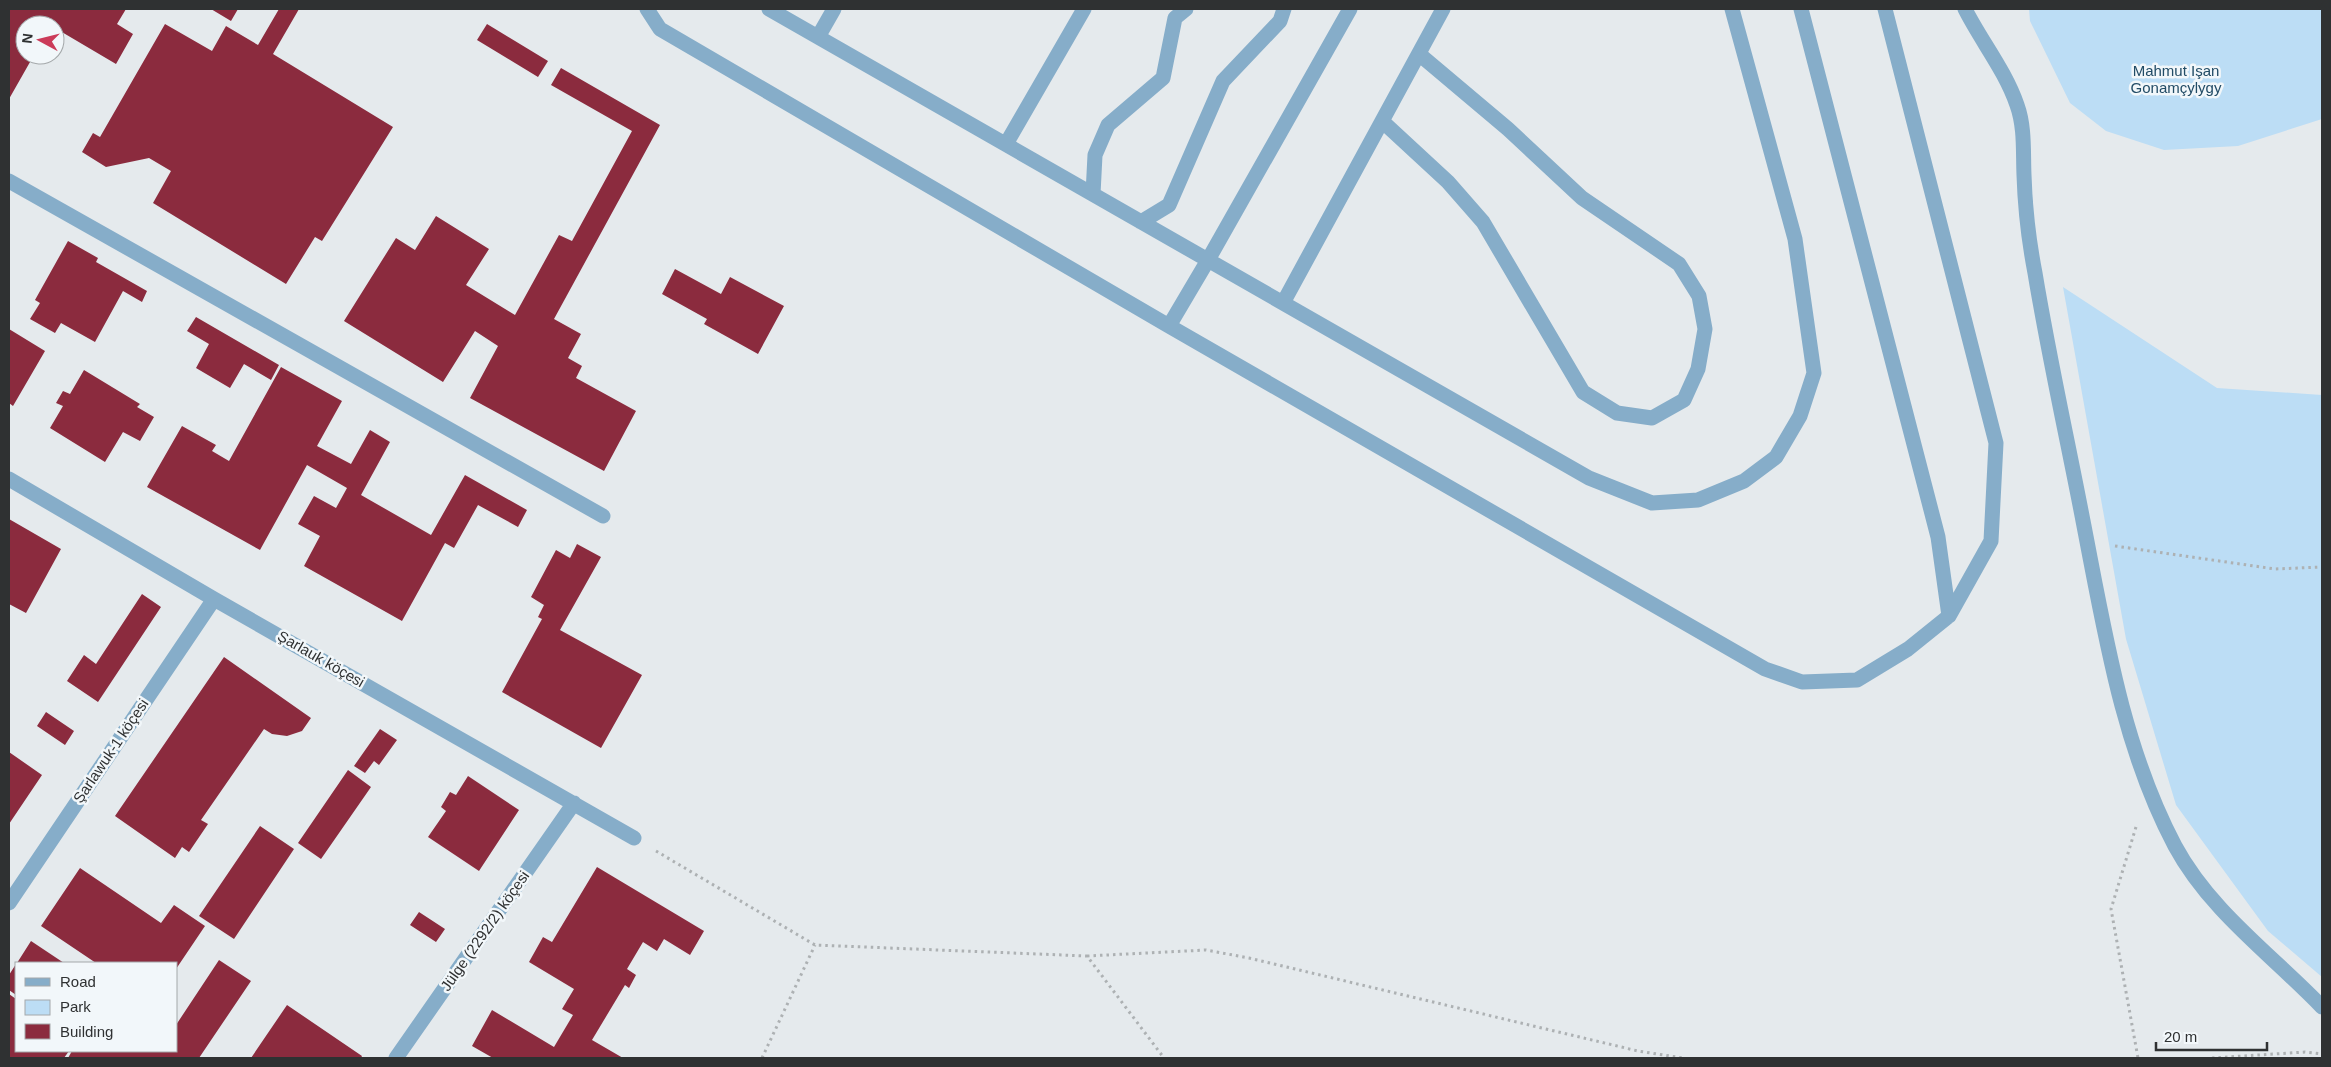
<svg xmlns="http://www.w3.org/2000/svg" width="2331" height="1067" font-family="Helvetica,sans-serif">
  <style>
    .green { fill: #bcddf5 }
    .building { fill: #8b2b3e }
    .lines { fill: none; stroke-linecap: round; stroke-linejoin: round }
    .path { stroke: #adb1b3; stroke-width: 3; stroke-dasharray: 2.5 4; stroke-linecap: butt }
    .minor { stroke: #86adc9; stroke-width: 15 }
    .labels { text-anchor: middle; stroke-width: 5; stroke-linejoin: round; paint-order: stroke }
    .park-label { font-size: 15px; fill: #224c66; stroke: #f2f7fa }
    .street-label { font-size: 15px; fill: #2f3132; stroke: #f2f7fa }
  </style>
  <rect width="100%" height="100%" fill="#e5eaed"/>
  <path class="green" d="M2029,9H2322V119L2238,146L2164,150L2106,131L2070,103L2030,21Z
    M2063,287L2217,388L2322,395V977L2268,931L2176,805L2126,639Z"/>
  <path class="building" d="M9,9H126L117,24L133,34L116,64L55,28V25H25V55H34L9,99Z
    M211,9H238L231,21Z
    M279,9H299L273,54L393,127L322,241L315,237L286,284L153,203L171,171L149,158L106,167L82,152L93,133L100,137L165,24L212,51L226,26L258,45Z
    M487,24L548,61L538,77L477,40Z
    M561,68L660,125L554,319L581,334L568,358L582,366L576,378L636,411L604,471L470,398L498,346L475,331L443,382L344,321L396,238L415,250L436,216L489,249L466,285L515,315L559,235L572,241L632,131L551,85Z
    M68,241L98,258L96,262L147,291L142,302L123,291L95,342L61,323L55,333L30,319L40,303L35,300Z
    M675,269L721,294L730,277L784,306L758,354L704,324L707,319L662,294Z
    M196,317L279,365L271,380L244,364L230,388L196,368L209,344L187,331Z
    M9,329L45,351L13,406L9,403Z
    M281,367L342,401L317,446L351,464L370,430L390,442L361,495L431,535L465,475L527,510L518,527L478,505L454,548L445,543L402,621L304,566L320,536L298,524L314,496L336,508L347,488L307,465L260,550L147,487L182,426L216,445L212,451L229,461Z
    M84,370L140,404L137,407L154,417L140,441L123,432L105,462L50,428L63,406L56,403L63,391L70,394Z
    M9,519L61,549L26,613L9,604Z
    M577,544L601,557L560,630L642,675L601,748L502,692L542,619L538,617L544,605L531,597L556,550L570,558Z
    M142,594L161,607L98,702L67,681L84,655L96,664Z
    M224,657L311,718L302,731L287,736L272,734L264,729L201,820L208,824L189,852L182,847L175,858L115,816Z
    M46,712L74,731L65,745L37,726Z
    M380,729L397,740L379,765L374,761L365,773L354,766Z
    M9,752L42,775L9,824Z
    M348,770L371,787L321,859L298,843Z
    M468,776L519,810L479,871L428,837L446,811L441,807L450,792L456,795Z
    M260,826L294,849L234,939L199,916Z
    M597,867L704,931L690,955L664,939L657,951L643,942L627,969L636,975L629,988L625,985L592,1040L623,1058H493L472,1046L492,1010L554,1047L573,1015L562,1009L574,989L529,962L543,937L552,942Z
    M80,868L161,923L174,905L205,926L176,969V963H96L41,926Z
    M419,912L445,929L436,942L410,925Z
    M31,941L64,963H17Z
    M219,960L251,981L199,1058L155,1057L154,1058H68L72,1051H176V1025Z
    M16,964V995L9,990V975Z
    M9,994L16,999V1051H69L64,1058H9Z
    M287,1005L362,1056L361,1058H251Z"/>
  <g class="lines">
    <path class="path" d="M2115,546L2275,569L2322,567
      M2136,827L2111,909L2138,1058
      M656,851L815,945L1087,956L1164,1058
      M1087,956L1206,950L1249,958L1638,1051L1683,1058
      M762,1058L815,945
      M2212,1058L2305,1052L2322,1054"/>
    <path class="minor" d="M647,9L660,29L1169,326L1765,669L1802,682L1857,680L1908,649L1949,616L1991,541L1996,443L1885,9
      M769,9L1589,478L1652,503L1698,500L1744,481L1776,457L1800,416L1814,373L1795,239L1732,9
      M1801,9L1938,537L1949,616
      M1965,9C1981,41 2005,70 2017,105C2025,127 2023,152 2024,175C2025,207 2029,242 2035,273C2049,358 2068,442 2084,526C2105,634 2123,748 2175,846C2210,911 2272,955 2322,1007
      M818,37L834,9
      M1382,121L1448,182L1483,222L1583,392L1617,413L1652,418L1684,400L1698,369L1705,329L1699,296L1679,264L1582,198L1508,129L1419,54
      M1006,144L1084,9
      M9,181L603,516
      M1093,194L1095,155L1108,125L1163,78L1175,18L1186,9
      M1141,222L1169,205L1223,81L1280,21L1284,9
      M1283,303L1443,9
      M1169,326L1208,260L1350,9
      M9,479L214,599L634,838
      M9,903L214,599
      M396,1058L574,803"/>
  </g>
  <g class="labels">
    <g class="park-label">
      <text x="2176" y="76">Mahmut Işan<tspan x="2176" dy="17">Gonamçylygy</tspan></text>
    </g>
    <g class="street-label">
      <text transform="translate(321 659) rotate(30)" y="5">Şarlauk köçesi</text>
      <text transform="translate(111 751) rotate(-56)" y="5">Şarlawuk-1 köçesi</text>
      <text transform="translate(485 931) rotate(-55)" y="5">Jülge (2292/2) köçesi</text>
    </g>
  </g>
  <rect width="2331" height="1067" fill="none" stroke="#2f3132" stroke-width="20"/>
  <rect x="15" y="962" width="162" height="90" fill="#f2f7fa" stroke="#a4a8aa"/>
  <rect x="25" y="978" width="25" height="8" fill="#86adc9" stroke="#a4a8aa"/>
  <text x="60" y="987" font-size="15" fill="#2f3132">Road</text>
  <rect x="25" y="1000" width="25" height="15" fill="#bcddf5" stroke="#a4a8aa"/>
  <text x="60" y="1012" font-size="15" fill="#2f3132">Park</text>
  <rect x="25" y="1024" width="25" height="15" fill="#8b2b3e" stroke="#a4a8aa"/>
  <text x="60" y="1037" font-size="15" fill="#2f3132">Building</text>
  <g transform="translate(40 40) rotate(277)"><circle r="24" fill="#f2f7fa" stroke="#a4a8aa"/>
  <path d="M0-4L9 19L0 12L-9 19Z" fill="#cb3b59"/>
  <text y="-8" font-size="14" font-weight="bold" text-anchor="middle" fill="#2f3132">N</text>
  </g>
  <path d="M2156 1042v8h111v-8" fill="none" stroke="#2f3132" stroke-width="2.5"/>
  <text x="2164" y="1042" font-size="15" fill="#2f3132" stroke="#f2f7fa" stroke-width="4" paint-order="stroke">20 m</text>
</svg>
